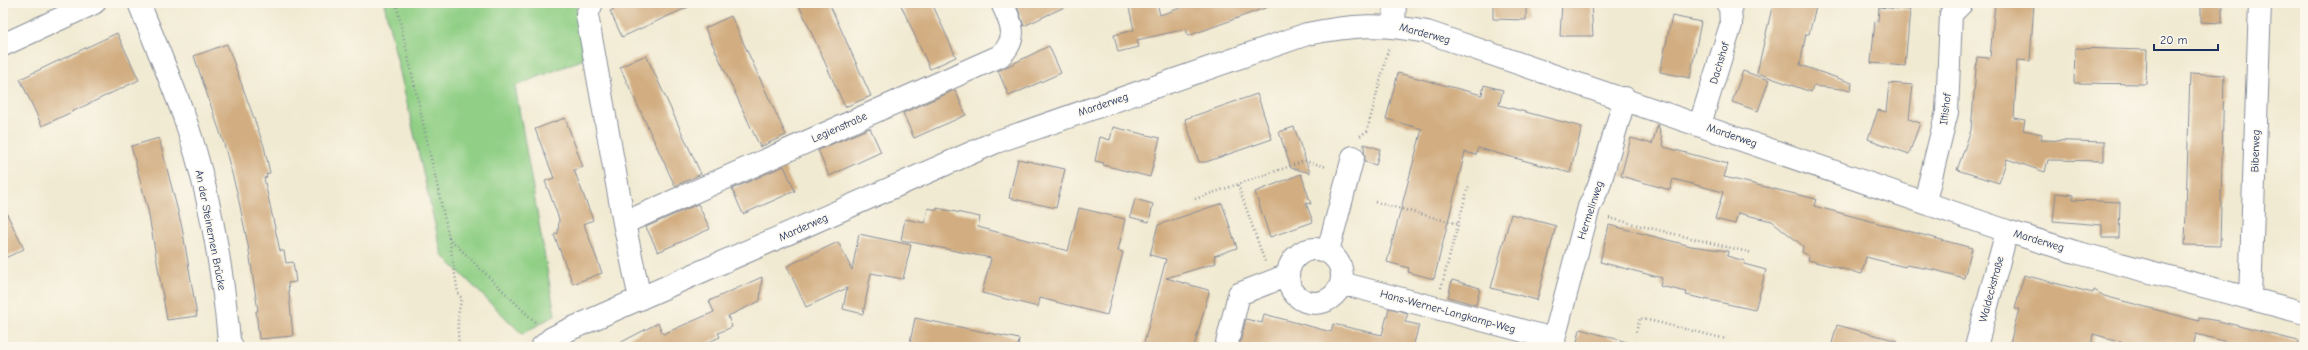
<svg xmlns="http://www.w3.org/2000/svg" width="2308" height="350" font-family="'Comic Neue',sans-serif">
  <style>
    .green { fill: #90cf85; stroke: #567f72 }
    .building { fill: #d2ad81 }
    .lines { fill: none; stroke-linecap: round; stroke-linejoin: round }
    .minor-casing { stroke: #868c98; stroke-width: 24 }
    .path { stroke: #868c98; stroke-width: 2.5; stroke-dasharray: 1 3; stroke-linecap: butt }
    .minor { stroke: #fff; stroke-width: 22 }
    .labels { text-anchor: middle; stroke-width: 3; stroke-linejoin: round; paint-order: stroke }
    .street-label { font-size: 11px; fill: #1b2f5e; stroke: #fbf7ec }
  </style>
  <rect width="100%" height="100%" fill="#fbf7ec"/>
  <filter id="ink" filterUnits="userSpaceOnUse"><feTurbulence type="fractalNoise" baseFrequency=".025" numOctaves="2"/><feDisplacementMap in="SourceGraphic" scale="8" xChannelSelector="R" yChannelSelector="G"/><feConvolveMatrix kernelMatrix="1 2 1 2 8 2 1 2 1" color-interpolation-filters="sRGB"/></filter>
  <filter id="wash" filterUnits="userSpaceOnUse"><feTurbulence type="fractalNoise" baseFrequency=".012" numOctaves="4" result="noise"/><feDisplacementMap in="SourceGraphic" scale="16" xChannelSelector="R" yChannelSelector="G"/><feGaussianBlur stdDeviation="0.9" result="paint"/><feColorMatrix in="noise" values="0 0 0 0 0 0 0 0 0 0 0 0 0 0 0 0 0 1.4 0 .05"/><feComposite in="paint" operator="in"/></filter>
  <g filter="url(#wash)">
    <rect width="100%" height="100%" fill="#f1ead2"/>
    <path class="green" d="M384,3H576L584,59L515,86L555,315L522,334L442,255Z"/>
    <g id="blocks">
      <path class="building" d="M628,3H697L622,37L610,11Z
        M798,3H829L871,96L845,107Z
        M900,3H932L956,57L930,69Z
        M1016,3H1073L1024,26Z
        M1128,3H1157L1160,15L1195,3L1276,4L1188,36L1186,29L1137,40L1139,47L1118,52L1114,35L1134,30Z
        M1493,3H1526V20L1493,19Z
        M1562,3H1591L1593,36H1560Z
        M1773,3H1817L1809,34H1806L1800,65L1852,83L1851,90L1813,86L1811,92L1757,73Z
        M1995,3H2034L2030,61L2017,60L2014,118L2025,120L2023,130L2042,134L2041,140L2104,142V161L2048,160L2045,172L2007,159L1999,183L1957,170L1971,130L1977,57L1990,58Z
        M2201,3H2222V23L2201,22Z
        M1879,7L1910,10L1905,66L1871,63L1875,21L1878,22Z
        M731,16L786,135L760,147L705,28Z
        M1672,16L1701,22L1690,78L1660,72Z
        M117,33L139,80L42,126L20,79Z
        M227,44L264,146L270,173L266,174L267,177L264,178L280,251H284L286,263L293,262L296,282L288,283L293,336L259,339L256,311H258L248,245L237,192L224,144L194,56Z
        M1049,46L1061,73L1009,96L998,71Z
        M2075,48L2147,50L2146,84L2074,83Z
        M646,55L701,174L675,186L620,67Z
        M1743,71L1769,80L1758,111L1732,102Z
        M1398,73L1482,95L1484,85L1503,90L1499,105L1582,127L1570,173L1478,148L1476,155L1465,152L1434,279L1408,272L1409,268L1387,262L1422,129L1386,119Z
        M2190,73L2224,75L2220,246L2185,245Z
        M1889,83L1913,85L1909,119L1920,123L1909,154L1868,139L1878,110L1886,112Z
        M955,90L966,115L914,138L903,113Z
        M1257,94L1272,139L1206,162H1199L1185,119Z
        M565,118L583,167L574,170L593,220L584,224L602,273L573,284L554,235L558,233L559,219L545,181L554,178L535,129Z
        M1658,124L1664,147L1728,164L1724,177L1816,199L1814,206L1972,248L1964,278L1935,270L1906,265L1905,267L1866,257L1862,274L1808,260L1809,256L1802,252L1803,246L1772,221L1738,213L1735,224L1715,219L1723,192L1673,179L1670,190L1621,176L1631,138L1652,144Z
        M1113,127L1160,138L1150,177L1103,165L1104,163L1095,161L1100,137L1110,140Z
        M1294,127L1310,173L1291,168L1279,132Z
        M870,128L881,152L829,176L818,150Z
        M159,138L182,227L197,316L167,320L148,210L131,146Z
        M1364,144L1380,149L1376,165L1365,162Z
        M1018,159L1065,169L1056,208L1009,198Z
        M784,166L795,191L743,214L732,189Z
        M1301,174L1311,204L1306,203L1313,222L1270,237L1255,192Z
        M2056,193L2073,195V200L2120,202L2119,238H2102V225L2053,221Z
        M1135,199L1153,204L1149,222L1130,217Z
        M1222,203L1237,248L1214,256L1216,263L1166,278L1208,290L1209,292L1194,347H1143L1166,259L1150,255L1158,225Z
        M698,204L710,229L658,252L646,227Z
        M3,206L24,249L3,259Z
        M928,208L937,210V208L980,217L978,227L1068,251L1079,208L1125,219L1118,251L1123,252L1107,315L1040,298L1038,307L982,293L991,258L901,240L905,219L925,223Z
        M1511,214L1556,226L1537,300L1491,288Z
        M1609,225L1691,246L1728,251L1727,256L1745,261L1744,264L1766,270L1755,310L1686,295L1687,292L1660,286L1662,278L1600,262Z
        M859,234L911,245L903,279L871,273L863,314L843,309L847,288L806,307L787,266L838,242L852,270Z
        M2024,275L2093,293L2094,290L2104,296L2199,321V318L2219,321L2298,341L2297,347H2247L2196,334L2193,347H2141L2093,334L2091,347H2009L2019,309H2015Z
        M762,277L760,301L728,316L732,327L718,333L720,337L698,347H612L658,323L663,334L714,312L709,301Z
        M1452,280L1480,288L1476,305L1448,297Z
        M1389,308L1408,313L1405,322L1419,325L1413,347H1239L1246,319L1262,323L1264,314L1331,332L1333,324L1382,335Z
        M915,318L1019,339L1018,347H909Z
        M1837,325L1898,341L1897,347H1831Z
        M1580,329L1627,342L1626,347H1576Z"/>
    </g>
  </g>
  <g filter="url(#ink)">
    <use href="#blocks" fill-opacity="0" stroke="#868c98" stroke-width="1"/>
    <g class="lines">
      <defs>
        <path id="minor" d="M139,3C155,43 172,82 186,122C210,193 222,266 229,340L232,347
          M592,3L587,15L624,223L640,299
          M1394,25L1395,3
          M3,45L94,3
          M1700,124L1731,25L1730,5L1727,3
          M1925,201L1947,112L1951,14L1962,3
          M624,223L1000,56C1019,38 1012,25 1002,3
          M1288 276a27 27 0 1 1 54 0a27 27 0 1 1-54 0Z
          M1328,251L1353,157
          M1341,283L1554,339
          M2250,298L2260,3
          M542,347L552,338L566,331L996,142L1307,34C1352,25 1382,23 1427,32L2007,231L2075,252L2305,313
          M1226,347L1239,294L1288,275
          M1555,347L1554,339L1589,207L1599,186L1625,98
          M1976,347L2007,231"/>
      </defs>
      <use href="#minor" class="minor-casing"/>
      <path class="path" d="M396,3L449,238L537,324
        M542,3L567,6
        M1360,136L1367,131L1389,47
        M1238,185L1265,262
        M1195,199L1305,161L1327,167
        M1375,202L1458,224
        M1609,218L1752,253
        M449,238L458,293L462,299C456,315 458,331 459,347
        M1441,288L1469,184
        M1636,332L1640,318L1726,339
        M2302,347L2305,337"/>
      <use href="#minor" class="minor"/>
    </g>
  </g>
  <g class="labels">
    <g class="street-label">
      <text transform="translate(1425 33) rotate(15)" y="4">Marderweg</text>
      <text transform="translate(1719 63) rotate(-73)" y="4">Dachshof</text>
      <text transform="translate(1103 104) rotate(-19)" y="4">Marderweg</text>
      <text transform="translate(1945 109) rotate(-83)" y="4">Iltishof</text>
      <text transform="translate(839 127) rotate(-24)" y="4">Legienstraße</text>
      <text transform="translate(1732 135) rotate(19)" y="4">Marderweg</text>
      <text transform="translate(2255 151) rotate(-88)" y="4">Biberweg</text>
      <text transform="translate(1590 210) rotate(-72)" y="4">Hermelinweg</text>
      <text transform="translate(803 227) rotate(-24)" y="4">Marderweg</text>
      <text transform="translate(211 230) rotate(79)" y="4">An der Steinernen Brücke</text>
      <text transform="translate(2039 240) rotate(17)" y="4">Marderweg</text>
      <text transform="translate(1991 289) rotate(-75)" y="4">Waldeckstraße</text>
      <text transform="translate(1448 311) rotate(15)" y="4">Hans-Werner-Langkamp-Weg</text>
    </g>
  </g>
  <rect width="2308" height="350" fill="none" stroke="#fbf7ec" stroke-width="16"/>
  <path d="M2154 44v6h64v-6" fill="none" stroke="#1b2f5e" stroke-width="2"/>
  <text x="2160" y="44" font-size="12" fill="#1b2f5e" stroke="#fbf7ec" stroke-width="3" paint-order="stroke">20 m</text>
</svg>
